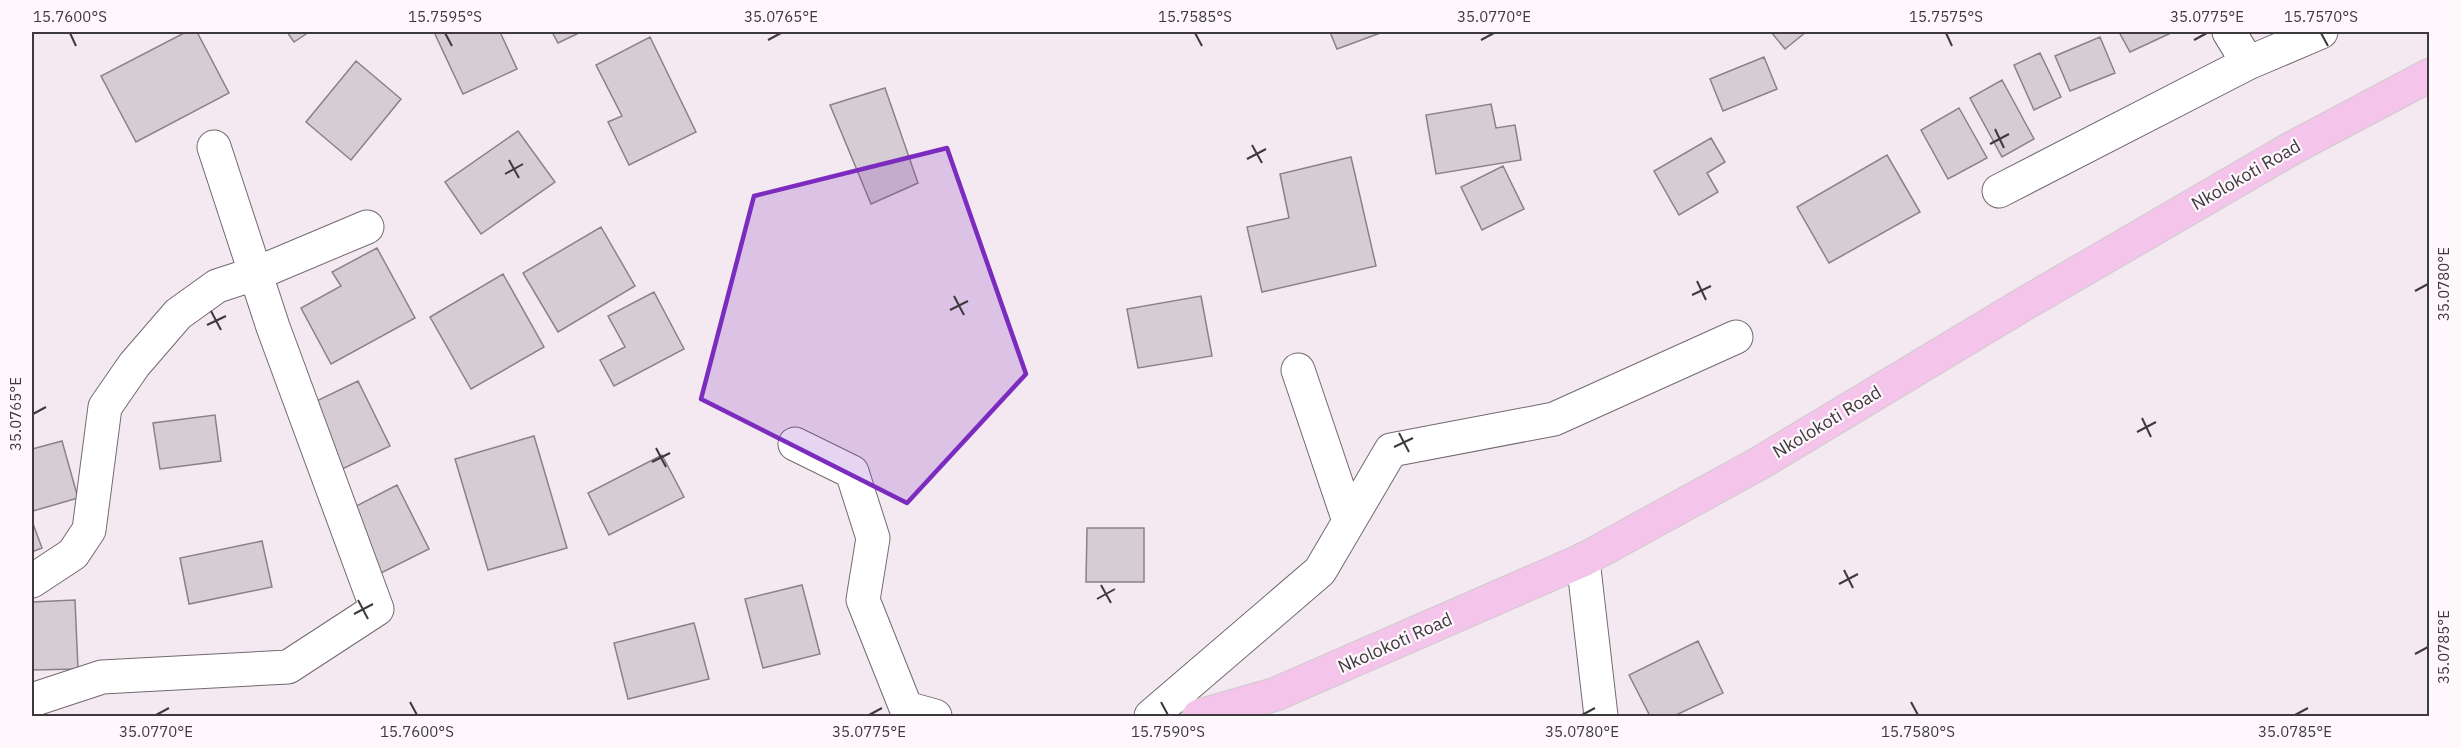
<svg xmlns="http://www.w3.org/2000/svg" width="2461" height="748" font-family="'IBM Plex Sans',sans-serif">
  <style>
    .building { fill: #d6ccd3; stroke: #8b8188; stroke-width: 1.5 }
    .lines { fill: none; stroke-linecap: round; stroke-linejoin: round }
    .minor-casing { stroke: #736970; stroke-width: 35 }
    .major-casing { stroke: #cdcccc; stroke-width: 35 }
    .minor { stroke: #fff; stroke-width: 33 }
    .major { stroke: #f5c4eb; stroke-width: 33 }
    .marked { fill: #7b2cbf; fill-opacity: 0.2; stroke: #7b2cbf; stroke-width: 4.5; stroke-linejoin: round }
    .ticks { fill: none; stroke: #3d393c; stroke-width: 2 }
    .labels { text-anchor: middle; stroke-width: 4.5; stroke-linejoin: round; paint-order: stroke }
    .street-label { font-size: 18px; fill: #3d393c; stroke: #fef8fd }
    .neatline { fill: none; stroke: #3d393c; stroke-width: 2 }
    .ticks-label { font-size: 15px; text-anchor: middle; fill: #3d393c }
  </style>
  <rect width="100%" height="100%" fill="#f4e9f1"/>
  <path class="building" d="M186,32H197L229,93L136,142L101,76Z
    M287,32H309L294,42Z
    M434,32H500L517,69L463,94Z
    M552,32H581L558,43Z
    M1330,32H1383L1337,49Z
    M1771,32H1806L1785,49Z
    M2119,32H2173L2130,52Z
    M650,37L696,132L629,165L608,122L622,116L596,65Z
    M2100,37L2115,73L2070,91L2055,56Z
    M2040,53L2061,97L2034,110L2014,65Z
    M1764,57L1777,89L1723,111L1710,79Z
    M356,61L401,99L351,160L306,122Z
    M2002,80L2034,139L2002,157L1970,98Z
    M885,88L918,183L871,204L830,105Z
    M1491,104L1496,128L1515,125L1521,160L1436,174L1426,115Z
    M1959,108L1987,158L1948,179L1921,130Z
    M518,131L555,182L481,234L445,182Z
    M1711,138L1725,162L1707,173L1718,192L1679,215L1654,171Z
    M1887,155L1920,212L1829,263L1797,207Z
    M1351,157L1376,266L1262,292L1247,227L1289,218L1280,174Z
    M1503,166L1524,209L1482,230L1461,187Z
    M601,227L635,286L558,332L523,273Z
    M377,248L415,318L331,364L301,308L341,286L332,272Z
    M503,274L544,347L471,389L430,317Z
    M654,292L684,349L614,386L600,360L625,347L608,316Z
    M1201,296L1212,356L1138,368L1127,309Z
    M358,381L390,446L336,472L304,407Z
    M215,415L221,461L160,469L153,423Z
    M534,436L567,548L488,570L455,459Z
    M62,441L78,498L33,511L32,449Z
    M662,455L684,497L609,535L588,493Z
    M397,485L429,549L375,576L343,513Z
    M32,521L42,548L32,552Z
    M1087,528H1144V582H1086Z
    M262,541L272,587L189,604L180,558Z
    M802,585L820,654L763,668L745,599Z
    M75,600L78,669L32,670V602Z
    M694,623L709,679L628,699L614,643Z
    M1698,641L1723,693L1674,716H1650L1629,675Z"/>
  <g class="lines">
    <defs>
      <path id="minor" d="M2229,32L2248,63
        M1999,191L2248,63L2321,32
        M1298,370L1349,521
        M795,444L852,472L873,538L863,600L906,708L935,716
        M1583,560L1601,716
        M32,581L73,554L89,530L105,407L134,365L178,314L217,286L260,272L367,227
        M32,700L102,677L288,667L377,609L273,327L214,147
        M1151,716L1320,571L1391,450L1554,419L1736,337"/>
      <path id="major" d="M1199,716L1276,694L1583,560L1758,464L2024,304L2294,147L2430,75"/>
    </defs>
    <use href="#minor" class="minor-casing"/>
    <use href="#major" class="major-casing"/>
    <use href="#minor" class="minor"/>
    <use href="#major" class="major"/>
  </g>
  <path class="marked" d="M947,148L1026,374L907,503L701,399L754,196Z"/>
  <path class="ticks" d="M70,33L76,46M445,33L452,46M1195,33L1202,46M1946,33L1952,46M2321,33L2328,46M768,40L781,33M1481,40L1494,33M2194,40L2207,33M1995,129L2004,148M1990,144L2009,134M1252,145L1262,163M1247,159L1266,149M509,160L519,178M505,174L523,164M1697,281L1706,300M2415,291L2428,284M1692,295L1711,286M954,296L964,315M950,310L968,301M211,311L221,330M207,325L226,316M33,414L46,407M2142,418L2151,437M2137,432L2156,422M1399,433L1409,452M1394,447L1413,438M656,448L666,467M652,462L670,453M1844,570L1853,588M1839,584L1858,574M1101,585L1111,603M1097,599L1115,589M358,600L368,619M354,614L373,604M2415,654L2428,647M410,702L417,715M1161,702L1168,715M1911,702L1918,715M156,715L169,708M869,715L882,708M1582,715L1595,708M2295,715L2308,708"/>
  <g class="labels">
    <g class="street-label">
      <text transform="translate(2246 175) rotate(-30)" y="6">Nkolokoti Road</text>
      <text transform="translate(1827 422) rotate(-31)" y="6">Nkolokoti Road</text>
      <text transform="translate(1395 643) rotate(-24)" y="6">Nkolokoti Road</text>
    </g>
  </g>
  <rect width="2461" height="748" fill="none" stroke="#fef8fd" stroke-width="66"/>
  <rect x="33" y="33" width="2395" height="682" class="neatline"/>
  <g class="ticks-label">
    <text x="70" y="22">15.7600°S</text>
    <text x="445" y="22">15.7595°S</text>
    <text x="781" y="22">35.0765°E</text>
    <text x="1195" y="22">15.7585°S</text>
    <text x="1494" y="22">35.0770°E</text>
    <text x="1946" y="22">15.7575°S</text>
    <text x="2207" y="22">35.0775°E</text>
    <text x="2321" y="22">15.7570°S</text>
    <text transform="translate(2444 284) rotate(-90)" y="5">35.0780°E</text>
    <text transform="translate(16 414) rotate(-90)" y="5">35.0765°E</text>
    <text transform="translate(2444 647) rotate(-90)" y="5">35.0785°E</text>
    <text x="156" y="737">35.0770°E</text>
    <text x="417" y="737">15.7600°S</text>
    <text x="869" y="737">35.0775°E</text>
    <text x="1168" y="737">15.7590°S</text>
    <text x="1582" y="737">35.0780°E</text>
    <text x="1918" y="737">15.7580°S</text>
    <text x="2295" y="737">35.0785°E</text>
  </g>
</svg>
